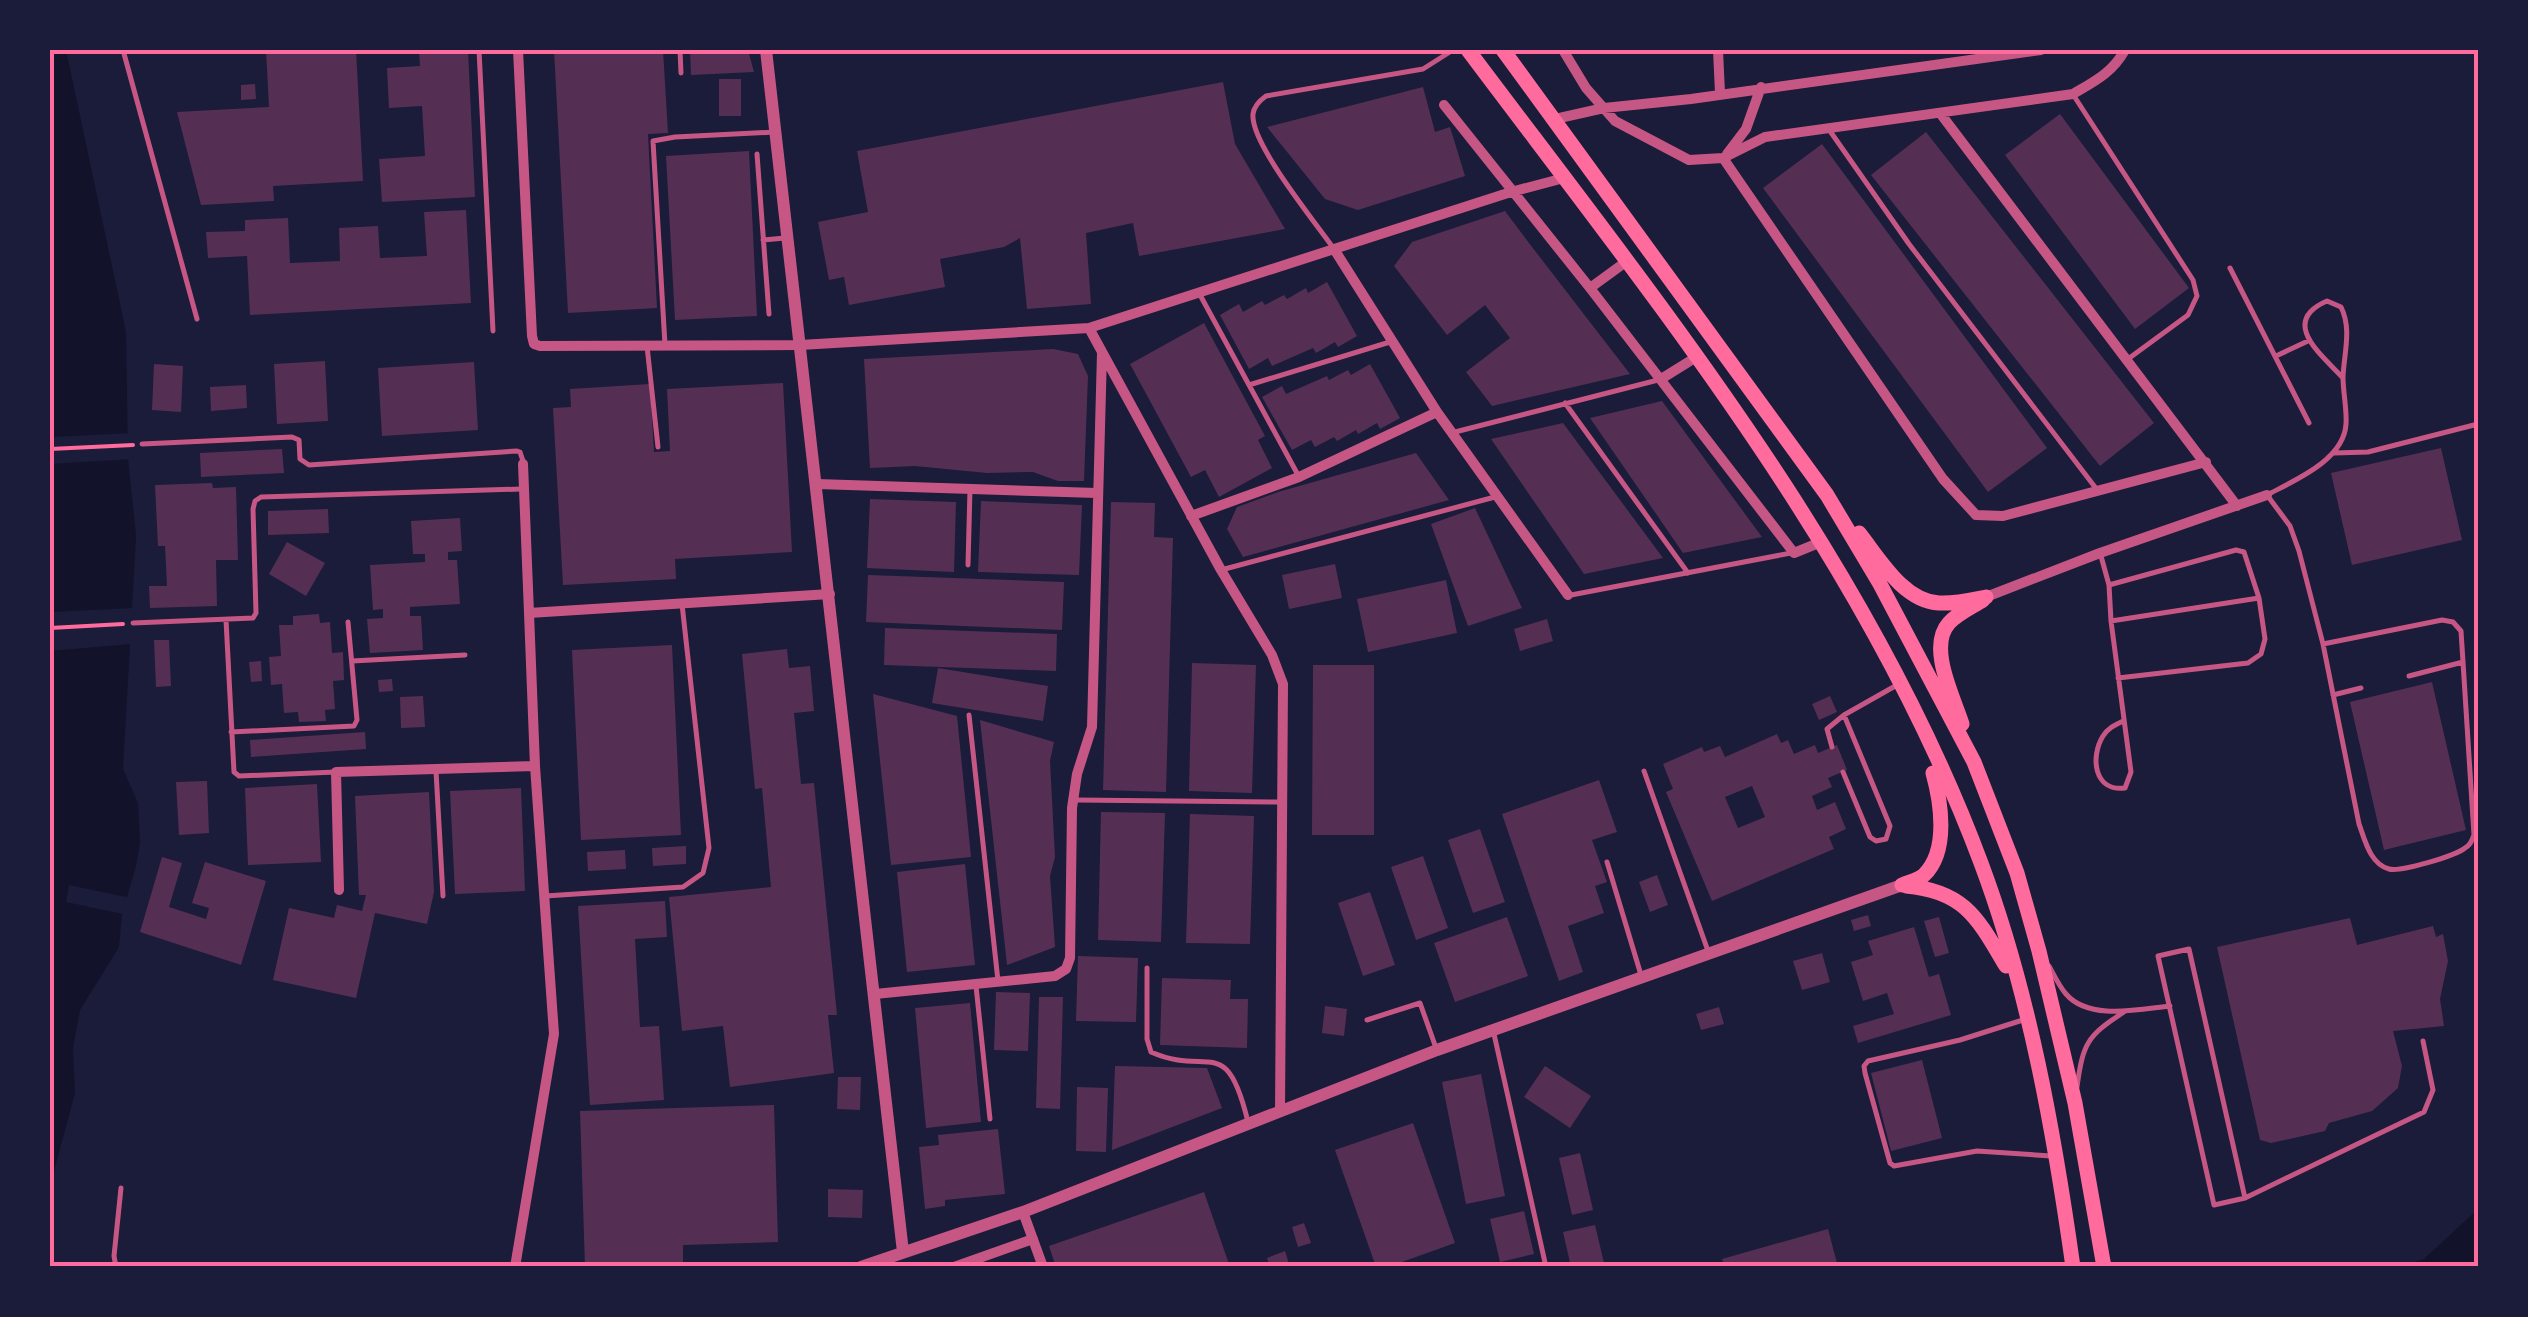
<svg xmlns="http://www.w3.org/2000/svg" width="2528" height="1317" font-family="Karla,sans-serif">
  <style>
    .water { fill: #12122b }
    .pier { fill: #1b1b3a }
    .building { fill: #542f53; fill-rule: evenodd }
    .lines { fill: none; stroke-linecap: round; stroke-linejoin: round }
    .path { stroke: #ff6b9d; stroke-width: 4 }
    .service { stroke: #c65784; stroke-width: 5 }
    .minor { stroke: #c65784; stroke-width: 10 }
    .tertiary { stroke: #c65784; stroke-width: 12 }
    .primary { stroke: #ff6b9d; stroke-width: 15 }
    .neatline { fill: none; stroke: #ff6b9d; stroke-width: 4 }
  </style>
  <rect width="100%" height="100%" fill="#1b1b3a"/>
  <path class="water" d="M50,50H66L126,332L128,459L136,536L123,769L138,803L140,843L136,866L122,914L119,947L80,1010L73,1048L75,1093L50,1186Z
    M2478,1209V1267H2400L2424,1259Z"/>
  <path class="pier" d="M132,433L133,459L50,464V437Z
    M133,608L132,644L50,651V612Z
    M69,885L131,898L127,915L66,902Z"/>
  <path class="building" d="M266,50H356L363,181L273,186L274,201L201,205L177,112L269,107Z
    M419,50H468L475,197L382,202L379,159L425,156L422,106L389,108L387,68L420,66Z
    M554,50H663L668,133L648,134L657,308L568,313Z
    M690,50H748L754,72L691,75Z
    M719,79H741V116H719Z
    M1223,82L1235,144L1285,229L1139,256L1133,223L1086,233L1091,304L1027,309L1020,238L1004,247L940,259L945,287L849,305L844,277L829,280L818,222L868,212L857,151Z
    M255,84L256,99L241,100V85Z
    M1423,87L1435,132L1450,127L1465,176L1358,210L1325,199L1267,127Z
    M2060,114L2189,288L2135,329L2005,155Z
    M1926,132L2154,423L2100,466L1871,175Z
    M1822,144L2047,448L1988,492L1763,188Z
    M749,151L757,316L675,320L666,156Z
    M466,210L471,303L250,315L247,256L208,258L206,232L245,231V220L288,218L290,263L340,261L339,228L378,226L380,258L427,256L424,212Z
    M1505,211L1529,243L1630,374L1492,406L1466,372L1510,338L1485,305L1447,335L1394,266L1412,242Z
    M1327,282L1357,336L1338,347L1335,342L1316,353L1313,348L1272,366L1268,358L1249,369L1220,315L1239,304L1243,312L1262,301L1265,305L1284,295L1287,299L1306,288L1308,293Z
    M1204,323L1265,436L1258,440L1272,468L1219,497L1205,470L1191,477L1130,364Z
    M1053,349L1078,354L1088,376L1084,481H1058L1033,472L987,473L915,466L870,468L864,359Z
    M325,361L328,421L277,424L274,364Z
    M474,362L478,430L382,436L378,368Z
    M154,364L183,366L181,412L152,410Z
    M1370,364L1400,418L1380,429L1377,423L1358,434L1356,430L1337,441L1334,437L1315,447L1311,440L1292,450L1262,397L1282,386L1286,394L1327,376L1329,380L1348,370L1351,375Z
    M783,383L792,552L675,559L676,579L563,585L553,408L571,407L570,389L650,384L654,452L670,451L667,389Z
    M246,385L247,408L211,411L210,387Z
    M1662,401L1762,537L1683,553L1590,418Z
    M1563,423L1663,558L1584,574L1491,439Z
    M2441,448L2462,540L2352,565L2331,473Z
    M282,449L284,473L201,477L200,453Z
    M1416,453L1449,500L1243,557L1227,529L1237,507L1278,492Z
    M212,483L213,488L236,487L238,560H216L217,606L150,608L149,586H167L165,546H158L155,485Z
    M870,499L956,502L954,572L867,568Z
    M981,501L1082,505L1079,575L978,572Z
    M1111,502L1155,503L1154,537L1173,538L1166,792L1103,790Z
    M1475,508L1522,608L1468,626L1431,524Z
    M328,509L329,533L268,535V511Z
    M460,518L462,551L448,552V560H457L460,604L410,607V616H421L423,650L370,653L367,619L383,618V609L373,610L370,565L425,562V554H413L411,521Z
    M287,542L325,563L306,596L269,574Z
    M1335,564L1342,598L1289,609L1282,575Z
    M868,575L1064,582L1062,630L866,622Z
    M1446,580L1457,633L1368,652L1357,599Z
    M319,614L320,623L330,622L332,653L343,652L344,680L333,681L335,709L325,710L326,721L299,722L298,712L284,713L282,684L271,685L269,657L281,656L279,625H293V616Z
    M1547,619L1553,641L1520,651L1514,629Z
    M885,628L1057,634L1056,671L884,665Z
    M154,640H169L171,686L156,687Z
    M672,645L681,835L581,840L572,650Z
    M787,649L789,668L810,666L814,711L794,713L801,784L814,783L837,1015H828L834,1073L730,1087L723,1026L682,1031L669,897L771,887L762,788L755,789L742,654Z
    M261,661L262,681L251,682L249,662Z
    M1192,663L1256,665L1252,793L1189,791Z
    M1313,665H1374V835H1312Z
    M938,668L1048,686L1043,721L932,703Z
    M392,679L393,691L379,692L378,680Z
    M2432,682L2466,830L2384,850L2350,702Z
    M873,694L957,716L971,857L891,865Z
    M423,696L425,727L401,728L400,697Z
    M1830,696L1837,712L1819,720L1812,704Z
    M980,720L1054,742L1050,761L1055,857L1050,876L1055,947L1007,965Z
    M365,732L366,749L251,757L250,740Z
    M1777,734L1781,743L1788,740L1794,754L1815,745L1818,753L1837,745L1847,770L1828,778L1832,787L1812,796L1817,810L1835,802L1846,829L1829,837L1834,849L1712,901L1666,792L1673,789L1663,764L1702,747L1704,752L1720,746L1725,757ZM1752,786L1765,817L1738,828L1725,797Z
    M1599,780L1617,832L1592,840L1607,882L1595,886L1604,913L1568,926L1583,972L1559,981L1502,814Z
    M207,781L209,833L179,835L176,782Z
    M317,784L321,862L248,865L245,788Z
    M521,788L525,891L455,894L450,791Z
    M429,792L434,892L427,924L375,913L356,998L273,980L289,908L334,918L337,905L362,911L366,895H359L355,796Z
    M1101,812L1165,813L1161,942L1098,940Z
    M1190,814L1254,816L1250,944L1186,943Z
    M1480,829L1505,902L1473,913L1448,840Z
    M686,846V864L653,866L652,848Z
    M625,850L626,869L588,871L587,852Z
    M1423,856L1448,928L1416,940L1391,867Z
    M162,857L182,863L169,907L206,919L209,908L192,903L205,862L266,881L241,965L140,932Z
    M965,864L975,965L907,972L897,872Z
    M1657,875L1668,905L1650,912L1639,882Z
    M1370,892L1395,965L1363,976L1338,903Z
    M665,901L667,937L635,939L640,1027L659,1026L664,1100L590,1105L578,906Z
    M1868,915L1871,926L1854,931L1851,920Z
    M1507,917L1528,976L1455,1002L1434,943Z
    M1939,917L1949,953L1935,957L1924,921Z
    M2350,918L2357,945L2433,926L2436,937L2443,934L2448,961L2440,999L2444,1026L2393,1031L2402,1066L2398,1088L2372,1111L2329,1123L2325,1131L2271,1143L2260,1140L2217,947Z
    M1914,927L1929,977L1939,974L1951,1015L1858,1043L1853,1026L1894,1014L1887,993L1863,1001L1851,962L1873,955L1868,941Z
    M1822,953L1830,982L1802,990L1793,961Z
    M1078,956L1138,958L1136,1022L1076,1021Z
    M1162,978L1231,980L1230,999H1248L1247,1048L1160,1045Z
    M996,992L1030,993L1028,1051L994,1050Z
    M1039,997H1063L1060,1109L1036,1108Z
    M970,1003L981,1122L926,1128L915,1008Z
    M1325,1006L1347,1009L1344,1036L1322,1033Z
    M1719,1007L1724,1024L1701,1030L1696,1014Z
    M1922,1060L1942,1138L1891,1151L1871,1073Z
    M1115,1066L1207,1068L1222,1108L1112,1150Z
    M1545,1066L1591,1096L1570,1128L1524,1097Z
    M1481,1074L1505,1196L1466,1204L1442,1082Z
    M838,1077H861L860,1110L837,1109Z
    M1077,1087L1108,1088L1106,1152L1076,1151Z
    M774,1105L778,1242L683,1245V1267H585L580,1111Z
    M1413,1123L1455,1243L1388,1267H1376L1335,1150Z
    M998,1129L1005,1194L945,1200V1206L925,1209L919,1147L939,1145L938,1135Z
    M1580,1153L1593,1210L1572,1215L1559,1158Z
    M828,1189L863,1190L862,1218L828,1217Z
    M1204,1192L1230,1267H1056L1049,1246Z
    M1524,1211L1534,1254L1500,1262L1490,1219Z
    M1304,1223L1311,1243L1298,1247L1292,1227Z
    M1595,1225L1605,1267H1571L1563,1232Z
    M1828,1229L1838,1267H1725L1722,1259Z
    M1285,1251L1290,1267H1270L1267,1258Z"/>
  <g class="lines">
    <path class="path" d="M50,449L133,445
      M50,628L123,624"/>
    <path class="service" d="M123,50L197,319
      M479,50L493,331
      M680,50L681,73
      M2074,96L2193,280L2197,296L2188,315L2128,359
      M1830,131L1909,244L2098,491
      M757,154L769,314
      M763,240L785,238
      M1334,249C1316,223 1250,143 1253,114C1254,106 1259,101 1266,96L1423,69L1453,50
      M2230,268L2309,423
      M1199,293L1298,475
      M665,345L653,141L675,137L775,132
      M647,346L658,447
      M2276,356L2308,341
      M2343,378C2323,356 2278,322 2327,301L2341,307C2352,329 2344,353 2343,377C2343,392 2347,409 2346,424C2344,460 2295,480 2267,495L2290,526L2299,551L2323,644L2359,824C2365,840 2370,864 2389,869C2401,872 2455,856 2465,848C2471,844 2471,842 2474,835L2463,662
      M1249,385L1390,342
      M1565,403L1688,573
      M1455,432L1658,380
      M142,444L292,437L299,440L300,459L309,465L517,451L520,452L523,461
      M2334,453L2368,452L2478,424
      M2101,556L2109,585L2111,621L2259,598L2244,552L2236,550L2109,585
      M968,565L970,489
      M1221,570L1495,497
      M1571,595L1791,553
      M226,620L234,772L239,776L336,772
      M2111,621L2131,772L2125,788C2094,792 2090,757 2103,736C2108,728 2115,725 2123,721
      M133,623L253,618L256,613L253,509L255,501L261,497L521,489
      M2323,644L2442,620L2453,622L2461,631L2463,662L2409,676
      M352,661L465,655
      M2118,678L2248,663L2261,654L2265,639L2259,598
      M2333,695L2361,688
      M969,715L998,981
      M231,732L354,726L357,720L348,622
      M1832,747L1827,729L1844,715
      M436,771L443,896
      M1644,771L1708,951
      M1843,772L1870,837L1876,841L1886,839L1890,826L1844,715L1897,685
      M1076,800L1280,802
      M1607,862L1641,975
      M545,896L683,887L703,873L709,848L682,604
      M2189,949L2245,1198L2214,1205L2158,956Z
      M2049,966C2054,975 2059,986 2066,994C2089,1021 2140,1009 2170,1006
      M1147,968V1039L1151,1052C1209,1078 1226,1031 1248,1122
      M976,986L990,1119
      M2026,1019L1960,1040L1868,1061L1864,1066L1865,1073L1890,1163L1894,1166L1977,1151L2051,1156
      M1367,1020L1420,1003L1436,1048
      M1494,1034L1546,1267
      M2077,1087C2083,1043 2087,1036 2124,1012
      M2245,1198L2424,1112L2433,1090L2423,1041
      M116,1267L114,1256L121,1188"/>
    <path class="minor" d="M518,50L532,336L534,344L540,346L800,345L1089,328L1511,192L1564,178
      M1563,50L1586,88L1615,121L1689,160L1723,158L1765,137L2073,94C2095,81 2112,73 2125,50
      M1718,50L1720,93
      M1444,105L1590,288L1794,553L1821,542
      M1940,113L2237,506
      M1555,119L1604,108L1691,99L2041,50
      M1727,154L1746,129L1761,87
      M1723,158L1943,479L1976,515L2003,516L2206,462
      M1334,249L1437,412L1568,595
      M1590,288L1627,261
      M1089,328L1221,570L1272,655L1283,684L1280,1112
      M1661,379L1698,356
      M523,464L529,613
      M817,484L1097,493
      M1191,516L1299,477L1437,412
      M1986,597L2100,553L2267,495
      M339,890L336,772L535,766
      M875,994L1055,976L1066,969L1070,958L1072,808L1077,774L1092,727L1102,353
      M1023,1212L1043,1267
      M515,1267L554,1034L535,766L529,613L830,594
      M954,1267L1033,1239"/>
    <path class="tertiary" d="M766,50L903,1252
      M861,1267L1023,1212L1437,1050L1902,885"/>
    <path class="primary" d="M1468,50C1660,306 1868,560 1981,863C2029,991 2054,1132 2073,1267
      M1503,50L1827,495L1880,584L1974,762L2017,873L2039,951L2075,1103L2104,1267
      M1859,533C1879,558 1903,601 1939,603C1954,604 1971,600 1986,597
      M1962,724C1954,698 1927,647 1949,623C1957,614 1972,607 1983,600
      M1902,885C1908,882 1919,880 1924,875C1949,851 1941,802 1933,773
      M1906,886C1965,891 1978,919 2006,966"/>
  </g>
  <rect width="2528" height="1317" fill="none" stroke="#1b1b3a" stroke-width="105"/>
  <rect x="52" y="52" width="2424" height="1212" class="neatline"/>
</svg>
